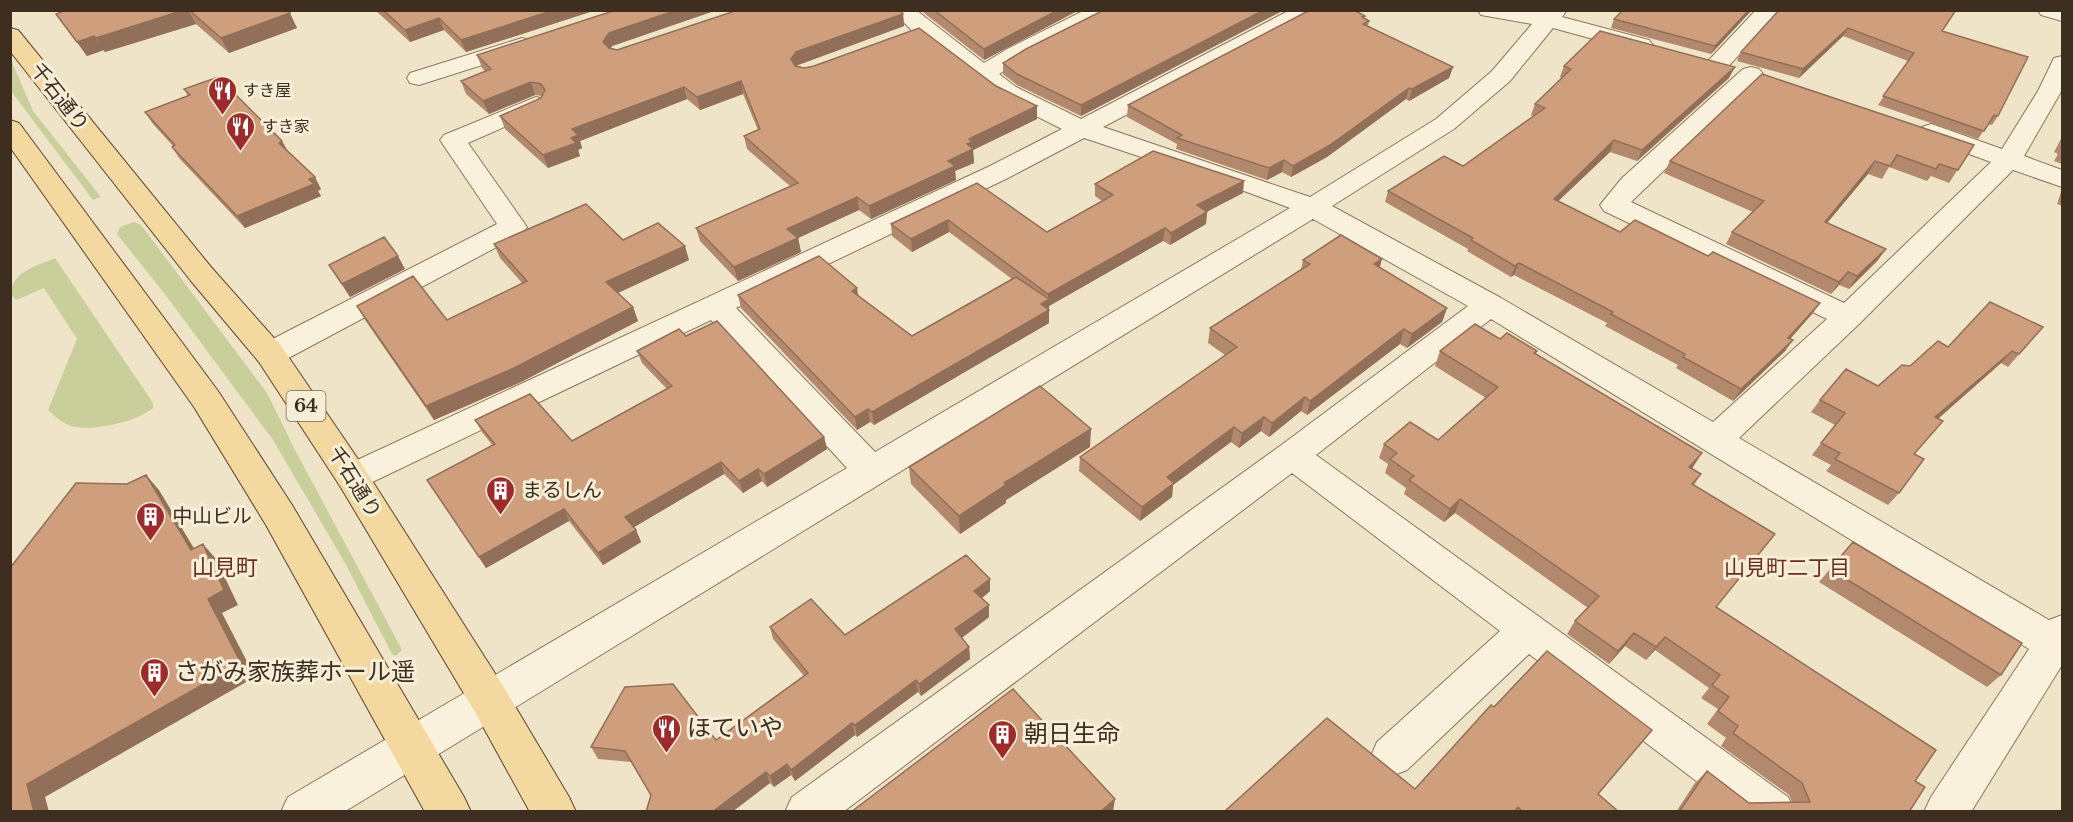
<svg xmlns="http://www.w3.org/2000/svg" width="2073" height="822" font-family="'Libre Baskerville','Noto Sans JP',serif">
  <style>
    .green { fill: #c9cf9b }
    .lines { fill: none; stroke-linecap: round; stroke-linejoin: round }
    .minor-casing { stroke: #8d765c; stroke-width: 2 }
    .primary-casing { stroke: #5b4430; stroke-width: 2 }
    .minor { fill: #faf1dc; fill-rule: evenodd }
    .primary { fill: #f3d9a0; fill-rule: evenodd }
    .wall { fill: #b2896c }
    .shaded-wall { fill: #916f58 }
    .building { fill: #cf9f7d; stroke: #916f58; stroke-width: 1.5 }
    .labels { text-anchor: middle; stroke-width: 6; stroke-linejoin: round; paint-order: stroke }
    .far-poi-label { font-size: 16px; fill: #3d2e20; stroke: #f7eed8; text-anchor: start }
    .shield { fill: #f7eed8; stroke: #756857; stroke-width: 1.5 }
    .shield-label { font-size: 18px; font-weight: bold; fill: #3d2e20 }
    .street-label { font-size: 20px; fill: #3d2e20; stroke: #f7eed8 }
    .poi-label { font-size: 20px; fill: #3d2e20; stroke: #f7eed8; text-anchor: start }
    .neighbourhood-label { font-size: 21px; fill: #6b2e1e; stroke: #f7eed8 }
    .quarter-label { font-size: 22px; fill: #6b2e1e; stroke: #f7eed8 }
    .near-poi-label { font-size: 24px; fill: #3d2e20; stroke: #f7eed8; text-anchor: start }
  </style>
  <rect width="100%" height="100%" fill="#f0e4c8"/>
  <path class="green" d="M11,60L33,111L101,197L93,200L11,91Z
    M134,222L141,225L267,393L295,450L399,644L402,650L396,656L392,654L345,563L273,440L164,293L117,234L120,227Z
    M55,258L153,403V408C137,422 91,432 71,426C62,423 55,416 48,410L77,339L44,288L16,300L11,294C12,271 37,266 55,258Z"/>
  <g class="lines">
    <defs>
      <path id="minor" d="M892,10H916L984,63L1009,48L1085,10H1115L1112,15L1025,58L999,74L1016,87L1081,119L1290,10H1319L1316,15L1103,127L1310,197L1436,119L1492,71L1532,24L1481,15L1478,10H1567L1562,17L1649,40L1653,45L1649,50L1641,52L1553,28L1510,81L1454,129L1332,206L1501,298L1713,422L1827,319L1604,211L1600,205L1622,178L1743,69L1751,67L1759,69L1763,74L1759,79L1631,202L1844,303L1991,162L1922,137L1918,132L1922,127L1931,124L1940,127L2002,149L2038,91L2054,58L2062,56V90L2024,156L2062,170V187L2013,170L1859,324L1739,438L2049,620L2062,615V665L1971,812H1924L1931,797L2029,649L1491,319L1316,455L1788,797L1795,812H1737L1529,654L1407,770L1392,776L1377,770L1371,756L1377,742L1500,631L1292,473L843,812H785L792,797L1280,446L1468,306L1313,219L344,812H281L288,797L847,468L711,320L364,486L352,490L340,486L335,477L340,468L990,166L1062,129L998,97L915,34ZM1084,138L1244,191L1290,208L875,452L736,308L1008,178Z
        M1756,10H1780L1725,70L1717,72L1709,70L1705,65L1709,60Z
        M2038,10H2062V21L2041,15Z
        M522,38L530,40L534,45L530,50L419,85L410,83L407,78L410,73Z
        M536,97L545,99L548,104L545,109L468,143L527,227L523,233L281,362L270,365L259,362L254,354L259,346L497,224L440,140L444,135Z"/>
      <path id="primary" d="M10,28L18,30L211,267L281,346L364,468L503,686L569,797L576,812H530L475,712L340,486L259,362L191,281L10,51Z
        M10,120L19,123L218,391L292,505L464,797L471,812H425L266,525L194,407L10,147Z"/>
    </defs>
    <use href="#minor" class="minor-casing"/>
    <use href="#primary" class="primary-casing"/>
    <use href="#minor" class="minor"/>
    <use href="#primary" class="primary"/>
  </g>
  <path class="wall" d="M66,10H287L297,28L229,53L196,24L105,52L104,50L87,56L56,14Z
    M375,10H596L466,52L444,30L410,42Z
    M616,10H717L612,46L611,48L617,50L903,14L904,26L798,65L797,66L1037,119L973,150L974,163L955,171L956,180L871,219L859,210L798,238L801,252L738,281L700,241L696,228L790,186L747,149L744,136L758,130L743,94L700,110L687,99L580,141L582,148L578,150L580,156L548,168L505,129L500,116L541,98L542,96L535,95L489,114L466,94L461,81L485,71L482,68L477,55Z
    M924,10H1079L984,60L924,13Z
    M1104,10H1284L1081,116L1017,85L1003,74V63Z
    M1623,10H1752L1711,54L1611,28L1614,19Z
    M1779,10L1942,31L1998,116L1992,125L1988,124L1978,139L1878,105L1908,61L1843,36L1799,78L1737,61L1741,52Z
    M1365,18L1369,21L1368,26L1453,67L1449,78L1409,101L1406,99L1327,157L1291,177L1282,172L1267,180L1176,149L1177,144L1127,117L1128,105Z
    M1564,66L1729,78L1637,161L1610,152L1558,201L1620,232L1708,256L1820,303L1812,314L1790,339L1785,351L1733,401L1676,368L1678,365L1605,326L1607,323L1514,275L1511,277L1467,251L1468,249L1385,202L1388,191L1463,166L1533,116L1531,115L1535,104L1562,78L1560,77Z
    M184,89L289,152L321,189L318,191L321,196L245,228L179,158L172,147L173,146L153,124L145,112L188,96Z
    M2062,137V164L2054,161L2058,154L2054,152Z
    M1974,145L1949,183L1931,176L1927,181L1889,167L1882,179L1868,174L1827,223L1886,249L1877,261L1849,289L1839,285L1831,294L1726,244L1732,232L1753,212L1664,173L1670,161Z
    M977,183L1047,232L1102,201L1095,196V184L1243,193L1207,211L1206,224L1170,245L1163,241L1049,306V323L874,425L870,422L857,430L741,308L738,295H858L912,336L1012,279L949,232L912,252L892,236L891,224Z
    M2062,189V206L2057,204Z
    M623,240L689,260L618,293L633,307L638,321L521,382L434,420L365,320L357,306L447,320L522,283L500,258L494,244Z
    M1303,260L1379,268L1447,308L1442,322L1407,348L1400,344L1307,415L1301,411L1269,437L1261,431L1239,448L1231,442L1173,485L1172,497L1140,521L1079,471L1080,457L1225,355L1208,343L1210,328L1301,270Z
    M329,265L405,269L350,297Z
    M2043,327L2008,367L2001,363L1938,419L1914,454L1899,493L1888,505L1826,471L1831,465L1812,455L1835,425L1811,412L1820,400L1878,386L1910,366L1948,347Z
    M686,336L824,437L827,449L767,487L762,481L743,493L724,474L634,527L636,530L641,542L603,565L569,521L486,568L427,480L493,446L482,432L475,420L572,441L667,389L642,363L637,351Z
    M1500,339L1537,351L1536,354L1693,467L1692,469L1701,474L1694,485L1716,607L1915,781L1909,812H1676L1695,783L1707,771L1749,803L1792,802L1789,795L1721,746L1726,738L1707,724L1718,709L1701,698L1709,688L1655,650L1646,660L1625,646L1609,664L1567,634L1575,621L1588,608L1455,513L1444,522L1404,494L1406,488L1385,473L1388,464L1379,458L1384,444L1438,440L1486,398L1435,366L1440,351Z
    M1090,447L1006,500V503L960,534L911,484L909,467Z
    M1853,542L2001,675L1987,687L1819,582Z
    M990,579V591L982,598L989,617L962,638L969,647L970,659L921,696L918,692L857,737L855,735L795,781L791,775L774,787L770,783L732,812H646L651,795L631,762L598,759L591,747L716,740L804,676L773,639L770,627L845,635Z
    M1415,789L1599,794L1619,812H1225Z"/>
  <path class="shaded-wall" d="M184,10H188L196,24L105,52L96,38Z
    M554,10H596L466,52L461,40Z
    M677,10H717L612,46L607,54L603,42L609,33Z
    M1058,10H1079L984,60V49Z
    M1264,10H1284L1081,116V105Z
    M1749,10H1752L1711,54L1715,46Z
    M290,13L297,28L229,53L221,38Z
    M903,14L904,26L798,65L793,72L791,59L796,52Z
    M439,18L444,30L410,42L405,30Z
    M1848,28L1843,36L1799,78L1803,69Z
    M94,36L104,50L87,56L77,42Z
    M1453,67L1449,78L1409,101L1412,89Z
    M1735,67L1729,78L1637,161L1642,150Z
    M741,81L743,94L700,110L697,97Z
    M531,82L535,95L489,114L483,101Z
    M684,87L687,99L580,141L582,148L578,150L580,156L548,168L543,155L571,138L572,129Z
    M1409,88L1406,99L1327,157L1291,177L1293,166Z
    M1037,106V119L973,150L974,163L955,171L956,180L871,219L869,206L948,161L967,144L969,139Z
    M1614,140L1610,152L1549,210L1554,199Z
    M282,141L289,153L279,143Z
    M1284,160L1282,172L1267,180L1269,168Z
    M1875,161L1868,174L1817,235L1825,222Z
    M315,177L321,189L318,191L321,196L245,228L237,216Z
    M1244,181L1243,193L1195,218L1197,205Z
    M857,197L859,210L798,238L801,252L738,281L734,267L787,229Z
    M1207,212L1206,224L1170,245L1171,233Z
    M948,220L949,232L912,252L911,239Z
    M1165,228L1163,241L1049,306V323L874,425L872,412L1048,299V294Z
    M685,246L689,260L611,296L606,282Z
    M1886,249L1877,261L1849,289L1857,276Z
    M398,256L405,269L350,297L342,284Z
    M1382,259L1378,274L1374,264Z
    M1519,263L1514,275L1511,277L1515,266Z
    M1848,272L1839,285L1831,294L1839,282Z
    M857,288L859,301L852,291Z
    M1820,303L1812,314L1781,349L1788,338Z
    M633,307L638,321L521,382L434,420L426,406Z
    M1447,308L1442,322L1407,348L1412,334Z
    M1404,329L1400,344L1307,415L1310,401Z
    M1793,340L1785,351L1733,401L1741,389Z
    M2012,351L2001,363L1925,430L1935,417Z
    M1305,397L1301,411L1269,437L1272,423Z
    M868,409L870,422L857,430L855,417Z
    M1264,417L1261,431L1239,448L1242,433Z
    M1234,427L1231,442L1173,485L1172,497L1140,521L1142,507L1167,477Z
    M1091,429L1090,447L1006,500V503L960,534L959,516L1004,483Z
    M824,437L827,449L767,487L764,474Z
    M1702,453L1693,467L1680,481L1689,467Z
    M721,462L724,474L631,529L625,517Z
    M758,469L762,481L743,493L739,481Z
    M146,475L159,490L204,565L191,550Z
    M1460,499L1455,513L1444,522L1450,509Z
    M564,509L569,521L486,568L479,557Z
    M636,530L641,542L603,565L598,553Z
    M203,544L216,559L238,605L222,613L255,677L45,797L49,812H34L27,784L208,599Z
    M990,579V591L975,604L974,591Z
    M989,605V617L956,642L955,629Z
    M1634,633L1625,646L1609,664L1618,651Z
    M1665,637L1655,650L1646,660L1656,647Z
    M969,647L970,659L921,696L919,684Z
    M916,680L918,692L857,737L855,725Z
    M852,723L855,735L795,781L791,770Z
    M787,764L791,775L774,787L770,776Z
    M766,772L770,783L732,812H712Z
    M1115,799L1113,812H1100Z"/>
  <path class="building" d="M66,10H184L96,38L94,36L77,42L56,14Z
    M189,10H287L290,13L221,38Z
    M383,10H554L461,40L439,18L405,30Z
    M616,10H677L609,33L603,42L609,48L617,50L738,10H899L903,14L796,52L791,59L795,66L804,68L814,66L919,28L996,86L1037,106L969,139L972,142L967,144L973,149L948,161L955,166L869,206L857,197L787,229L798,238L734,267L696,228L798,183L744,136L760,129L741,81L697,97L684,87L572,129L578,135L571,138L576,143L543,155L500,116L541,98L545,90L541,84L531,82L483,101L461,81L491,69L477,55Z
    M934,10H1058L984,49Z
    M1104,10H1264L1081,105L1017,74L1003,63L1026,49Z
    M1310,10H1354L1365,16L1362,17L1369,21L1363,24L1453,67L1412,89L1409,88L1330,145L1293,166L1284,160L1269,168L1177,138L1182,135L1128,105Z
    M1623,10H1749L1715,46L1614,19Z
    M1779,10H1956L1942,31L2028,57L1998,116L1994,115L1984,131L1883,96L1914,53L1848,28L1803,69L1741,52Z
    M1600,31L1735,67L1642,150L1614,140L1554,199L1620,232L1635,220L1708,256L1713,252L1820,303L1788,338L1793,340L1741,389L1683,357L1685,354L1611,314L1613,312L1519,263L1515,266L1471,240L1473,238L1388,191L1444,156L1463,166L1545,108L1535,104L1571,69L1564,66Z
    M1762,74L1974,145L1958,170L1939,164L1936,169L1897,155L1890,166L1875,161L1825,222L1886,249L1857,276L1848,272L1839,282L1732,232L1764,201L1670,161Z
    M218,77L282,141L279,143L315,177L309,179L314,184L237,216L172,147L175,145L145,112L190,95L184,89Z
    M1153,151L1244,181L1197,205L1207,212L1171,233L1165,228L1048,294L948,220L911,239L891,224L977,183L1047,232L1113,195L1095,184Z
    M586,204L623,240L658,223L685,246L606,282L633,307L514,368L426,406L357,306L413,276L447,320L527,281L494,244Z
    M1341,235L1382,259L1374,264L1447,308L1412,334L1404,329L1310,401L1305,397L1272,423L1264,417L1242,433L1234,427L1167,477L1174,483L1142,507L1080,457L1237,347L1210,328L1310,264L1303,260Z
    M384,237L398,256L342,284L329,265Z
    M819,256L857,288L852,291L912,336L1016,277L1049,299L1041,304L1049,310L872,412L868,409L855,417L738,295Z
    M1990,302L2043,327L2019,354L2012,351L1935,417L1943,421L1914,454L1924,459L1899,493L1835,459L1840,453L1821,443L1845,413L1820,400L1846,369L1878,386L1902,365L1910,366L1938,341L1948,347Z
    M717,321L824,437L764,474L758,469L739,481L721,462L625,517L636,530L598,553L564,509L479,557L427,480L495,444L475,420L530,394L572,441L672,386L637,351L679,329L686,336Z
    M1475,324L1500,339L1507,333L1537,351L1534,353L1702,453L1689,467L1701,474L1692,484L1775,534L1716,607L1936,750L1915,781L1925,787L1909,812H1679L1707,771L1749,803L1810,802L1802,783L1733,733L1738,726L1718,711L1729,697L1712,685L1720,675L1665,637L1656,647L1634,633L1618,651L1575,621L1599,596L1460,499L1450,509L1409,480L1414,476L1390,459L1397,453L1384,444L1410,422L1438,440L1498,387L1440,351Z
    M1040,386L1091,429L1004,483L1006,485L959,516L909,467Z
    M146,475L191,550L203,544L224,590L208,599L241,663L27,784L34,812H10V568L76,483L127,484Z
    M1853,542L2022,643L2001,675L1830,569Z
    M966,555L990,579L974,591L989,605L955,629L969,647L919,684L916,680L855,725L852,723L791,770L787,764L770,776L766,772L712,812H646L651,795L625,751L591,747L625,687L673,684L716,740L808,673L770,627L811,599L845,635Z
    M1547,651L1652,730L1598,794L1619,812H1523L1518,807L1514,812H1226L1225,811L1327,718L1415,789L1491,705L1494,707Z
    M1013,689L1115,799L1100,812H851Z"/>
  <defs>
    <symbol id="restaurant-pin" viewBox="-11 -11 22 30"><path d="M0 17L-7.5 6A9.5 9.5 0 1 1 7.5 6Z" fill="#9e2a2b" stroke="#f7eed8"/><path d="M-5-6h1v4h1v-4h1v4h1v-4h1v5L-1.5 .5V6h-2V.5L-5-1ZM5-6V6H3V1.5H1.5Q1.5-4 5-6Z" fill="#fff"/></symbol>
    <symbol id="building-pin" viewBox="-11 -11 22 30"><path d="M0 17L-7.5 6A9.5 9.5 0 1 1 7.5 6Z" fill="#9e2a2b" stroke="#f7eed8"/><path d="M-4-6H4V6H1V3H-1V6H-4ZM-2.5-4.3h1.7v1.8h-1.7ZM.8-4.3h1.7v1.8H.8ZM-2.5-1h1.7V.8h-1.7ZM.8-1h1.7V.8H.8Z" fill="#fff"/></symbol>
  </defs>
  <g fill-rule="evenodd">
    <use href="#restaurant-pin" x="206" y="74" width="33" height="45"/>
    <use href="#restaurant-pin" x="224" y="110" width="33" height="45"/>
    <use href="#building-pin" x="484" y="474" width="33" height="45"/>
    <use href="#building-pin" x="134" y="500" width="33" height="45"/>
    <use href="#building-pin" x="138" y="656" width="33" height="45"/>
    <use href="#restaurant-pin" x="650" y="712" width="33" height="45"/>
    <use href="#building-pin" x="986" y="718" width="33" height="45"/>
  </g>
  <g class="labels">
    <g class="far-poi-label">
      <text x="243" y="96">すき屋</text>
      <text x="262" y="132">すき家</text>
    </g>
    <rect class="shield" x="286.5" y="391" width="39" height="30" rx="4.5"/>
    <g class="shield-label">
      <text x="306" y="412">64</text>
    </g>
    <g class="street-label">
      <text transform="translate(60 97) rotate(52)" y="7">千石通り</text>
      <text transform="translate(355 482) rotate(58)" y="7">千石通り</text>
    </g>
    <g class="poi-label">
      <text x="522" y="497">まるしん</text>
      <text x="172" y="523">中山ビル</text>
    </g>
    <g class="neighbourhood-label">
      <text x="1787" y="575">山見町二丁目</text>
    </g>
    <g class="quarter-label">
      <text x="225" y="575">山見町</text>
    </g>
    <g class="near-poi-label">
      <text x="175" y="680">さがみ家族葬ホール遥</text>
      <text x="687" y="736">ほていや</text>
      <text x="1024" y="742">朝日生命</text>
    </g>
  </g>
  <rect width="2073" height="822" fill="none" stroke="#3d2e20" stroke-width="24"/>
</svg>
